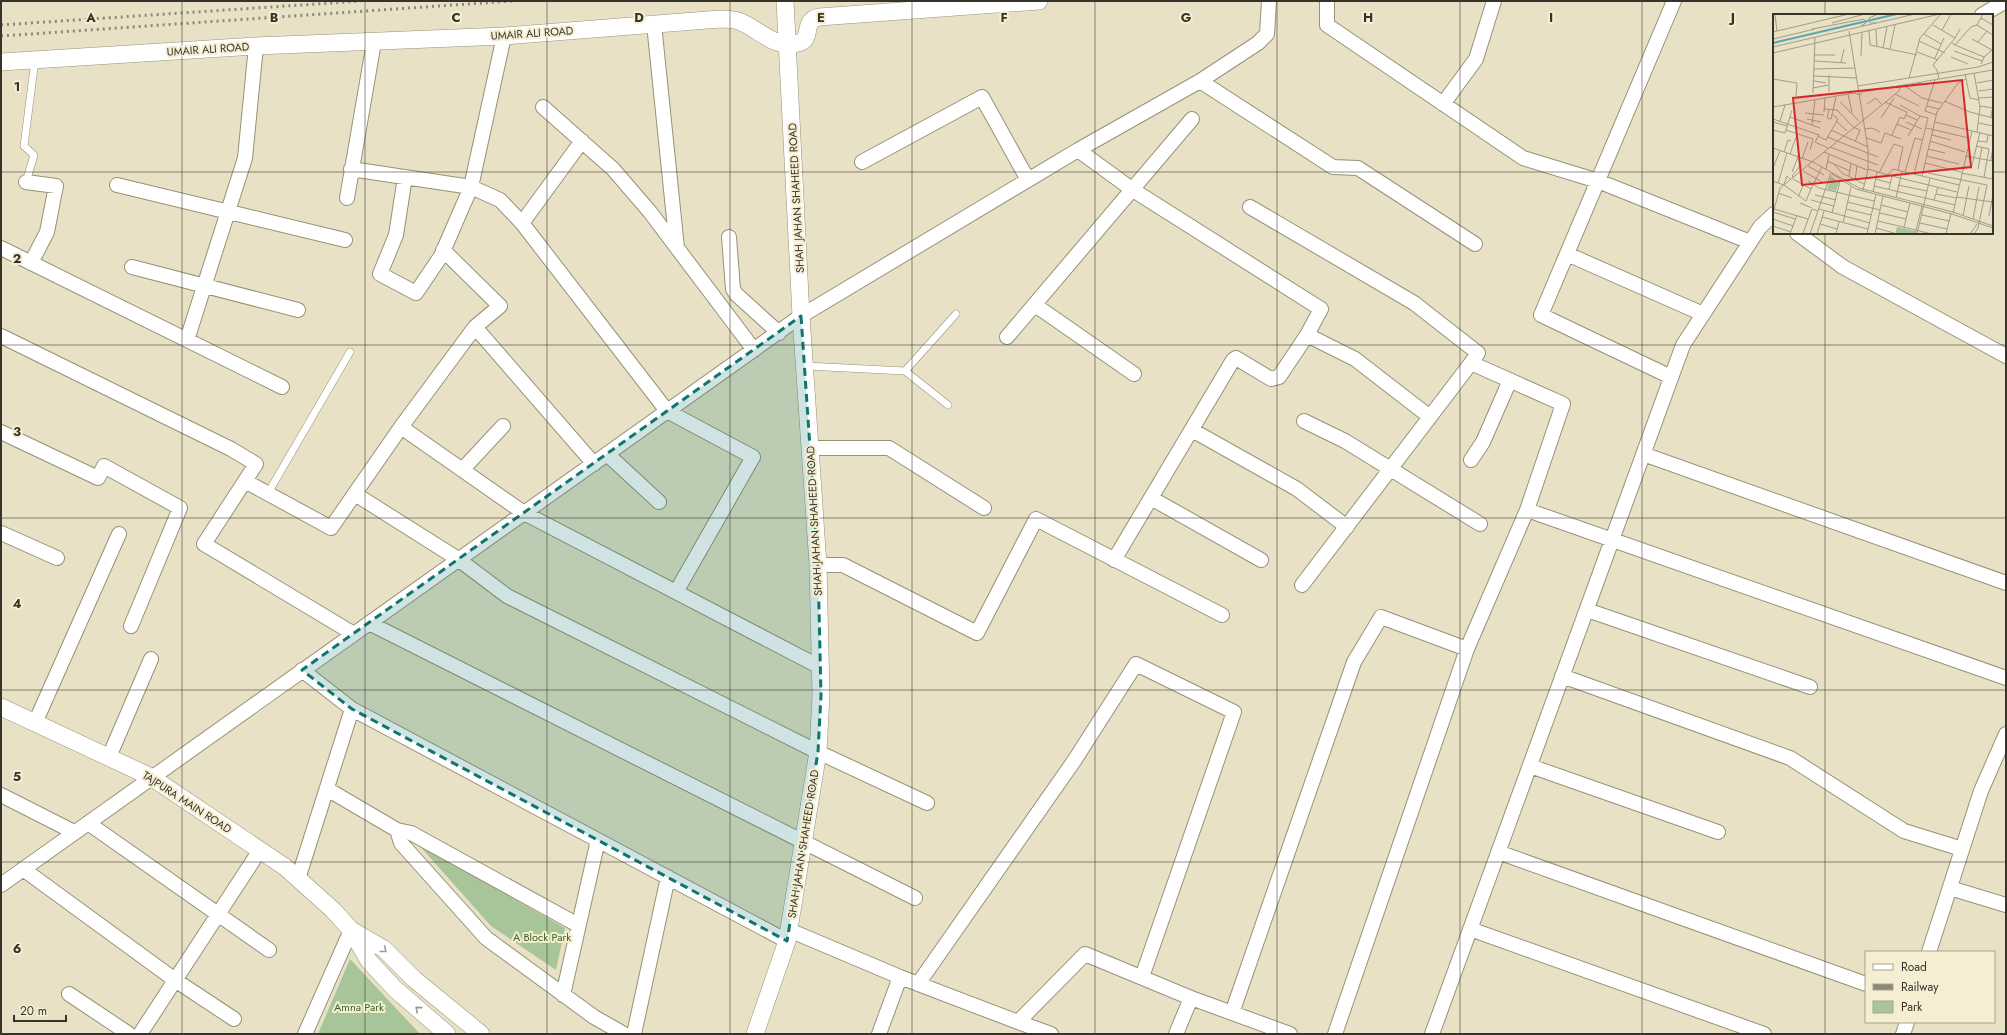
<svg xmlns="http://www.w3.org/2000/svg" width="2007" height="1035" font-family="Jost,sans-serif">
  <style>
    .green { fill: #a8c59a }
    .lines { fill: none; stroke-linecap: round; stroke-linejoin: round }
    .service-casing { stroke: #979177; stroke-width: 8 }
    .minor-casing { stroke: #979177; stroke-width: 16 }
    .tertiary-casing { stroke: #979177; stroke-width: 18 }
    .service { stroke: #fff; stroke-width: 7 }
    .minor { stroke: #fff; stroke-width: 14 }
    .tertiary { stroke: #fff; stroke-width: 17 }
    .rail { stroke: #8d8875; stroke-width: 3; stroke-dasharray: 2 4; stroke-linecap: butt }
    .oneway { stroke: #9a9a94 }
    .marked { fill: #0f766e; fill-opacity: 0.2; stroke: #0f766e; stroke-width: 3; stroke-dasharray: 8 5; stroke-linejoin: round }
    .grid { fill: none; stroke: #363429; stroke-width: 1; stroke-opacity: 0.55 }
    .labels { text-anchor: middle; stroke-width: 4; stroke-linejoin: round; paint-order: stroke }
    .street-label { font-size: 11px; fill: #363429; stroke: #f5eed2 }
    .park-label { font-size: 11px; fill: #39651e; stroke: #f5eed2 }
    .inset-river { fill: none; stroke: #57a6b7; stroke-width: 2 }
    .inset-road { fill: none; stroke: #a19c87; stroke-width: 1 }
    .view { fill: #d62828; fill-opacity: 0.15; stroke: #d62828; stroke-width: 2 }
    .inset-edge { fill: none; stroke: #363429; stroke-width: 2 }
    .grid-label { font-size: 13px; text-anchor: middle; font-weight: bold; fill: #363429; stroke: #f5eed2; stroke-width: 4; stroke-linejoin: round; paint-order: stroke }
  </style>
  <rect width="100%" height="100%" fill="#e8e1c5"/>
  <path class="green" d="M417,843L565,928L556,970L491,926Z
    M350,959L420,1034H318Z"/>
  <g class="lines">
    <defs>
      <path id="service" d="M26,182L34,155L24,146L35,60
        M806,366L905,371L948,405
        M905,371L956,314
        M268,493L350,352"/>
      <path id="minor" d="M1327,1V25L1523,158L1598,181L1750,242
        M1982,15L2006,1
        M654,24L677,248
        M1200,81L1333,167L1358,168L1475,244
        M1443,104L1476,59L1494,1
        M543,107L613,169L650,212L754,350
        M1078,150L1133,190L1321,309L1307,335L1279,377L1271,379L1236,358L1233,360L1114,560
        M862,162L982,97L1028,180
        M351,169L471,187L500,200L522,223L667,411L753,457L676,592
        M405,177L396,235L380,274L416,293L441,256L471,187L504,36
        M26,182L56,186L47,232L31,263
        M117,185L345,240
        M347,198L374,42
        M1250,207L1414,303L1478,353L1471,363
        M522,223L582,141
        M1797,233L1843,267L2006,356
        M729,237L733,289L736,294L779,333
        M1,248L282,387
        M1567,254L1703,314
        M132,267L298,310
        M1035,305L1134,374
        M475,327L594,464
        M1307,335L1355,359L1430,417
        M1,336L231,449L256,464L204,544L354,634
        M1007,337L1192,119
        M187,340L245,158L256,46
        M1671,377L1541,315L1674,1
        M1304,421L1345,441L1480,524
        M401,427L524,513L820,667
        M1192,430L1297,489L1347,527
        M1,432L98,478L104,466L180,508L131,626
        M809,448H889L984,508
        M607,454L659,502
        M1643,454L2006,583
        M1471,460L1483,442L1510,380
        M462,470L503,426
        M245,481L331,528L401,427L475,327L500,306L443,250
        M355,494L458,559L507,596L818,752L927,803
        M1151,498L1261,560
        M1527,510L2006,678
        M1,533L57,558
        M818,565H843L977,633L1036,519L1222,615
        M1302,585L1471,363L1563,404L1527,510L1467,649L1335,1034
        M1587,610L1810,687
        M369,623L915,898
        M302,670L352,709L787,941
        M1562,676L1790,758L1904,831L1962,849
        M35,723L119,534
        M109,757L151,659
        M1530,766L1718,832
        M327,789L397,830L411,833L578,925
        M1,795L74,832
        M88,823L269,950
        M397,830L401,843L486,938L594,1017L624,1034
        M1498,852L1866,984
        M23,869L175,980L234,1019
        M298,879L352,709
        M1,885L801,316L1078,150L1200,81L1258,43L1267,34L1269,1
        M1950,888L2006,905
        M1470,929L1764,1034
        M789,930L900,977L1018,1022L1085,954L1191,998L1290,1034
        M1929,952L1981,791L2006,734
        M918,984L1074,761L1136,664L1234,712L1142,977
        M69,994L129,1034
        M563,995L598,840
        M1232,1013L1354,662L1381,617L1467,649
        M1018,1022L1051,1034
        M140,1034L260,850
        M305,1034L351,930
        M634,1034L668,877
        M879,1034L900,977
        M1176,1034L1191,998
        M1432,1034L1683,345L1760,227L1774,214
        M1903,1034L1907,1022"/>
      <path id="tertiary" d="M1,62L256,46L504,36L720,19C727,19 735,19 741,22C760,30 774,49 798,43C814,39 801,21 819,17L1039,1
        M1,707L151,777L285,867L333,910L351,930L369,961L395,989L447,1034
        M353,931L384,949L414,979L481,1034
        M755,1034L787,941L818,752L821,695L818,565L801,316L785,1"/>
    </defs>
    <use href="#service" class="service-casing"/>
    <use href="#minor" class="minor-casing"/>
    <use href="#tertiary" class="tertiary-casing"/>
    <use href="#service" class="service"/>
    <use href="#minor" class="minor"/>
    <use href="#tertiary" class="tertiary"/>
    <path class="rail" d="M1,25L361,1
      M1,36L512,1"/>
  </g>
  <defs><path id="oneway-chevron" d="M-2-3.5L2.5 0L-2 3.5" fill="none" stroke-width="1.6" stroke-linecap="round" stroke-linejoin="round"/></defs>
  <g class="oneway">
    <use href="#oneway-chevron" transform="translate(384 950) rotate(39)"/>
    <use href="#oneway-chevron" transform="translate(418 1009) rotate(-139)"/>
  </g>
  <path class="marked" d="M801,316L818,565L821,695L818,752L787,941L352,709L302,670Z"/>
  <path class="grid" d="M182,1V1034M365,1V1034M547,1V1034M730,1V1034M912,1V1034M1095,1V1034M1277,1V1034M1460,1V1034M1642,1V1034M1825,1V15M1,172H1774M1992,172H2006M1825,233V1034M1,345H2006M1,518H2006M1,690H2006M1,862H2006"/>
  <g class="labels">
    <g class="street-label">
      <text transform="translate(532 33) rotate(-4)" y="4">UMAIR ALI ROAD</text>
      <text transform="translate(208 49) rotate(-4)" y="4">UMAIR ALI ROAD</text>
      <text transform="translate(796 198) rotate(-93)" y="4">SHAH JAHAN SHAHEED ROAD</text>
      <text transform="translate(814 521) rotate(-93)" y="4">SHAH JAHAN SHAHEED ROAD</text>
      <text transform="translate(187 802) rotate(33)" y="4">TAJPURA MAIN ROAD</text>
      <text transform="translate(803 844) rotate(-81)" y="4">SHAH JAHAN SHAHEED ROAD</text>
    </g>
    <g class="park-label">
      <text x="542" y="941">A Block Park</text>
      <text x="359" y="1011">Amna Park</text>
    </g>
  </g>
  <g transform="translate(1773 14)">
    <rect width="220" height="220" fill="#e8e1c5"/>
    <path d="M58,162L66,168L63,177L54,175ZM124,213L142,217V220H122Z" fill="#a8c59a"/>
    <path class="inset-river" d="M0,29L124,0"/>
    <path class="inset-road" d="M2,1L4,17M208,4L220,11M59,9L92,0M103,9H97L96,4L105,0M160,11L182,24L187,15M204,11L220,21M39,15L91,5L93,9L88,12M103,16L104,33M169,16L178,0M76,17L95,135V156L90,176M96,17L97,31L144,41M0,18L76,0M151,20L168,30M0,25L42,15M199,25L219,36M146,27L172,39M205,28L214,17M179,29L182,31L198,13L204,11L210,0M182,31L211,43M0,33L142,0M110,34L114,13M117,35L122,11M181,37L209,47M144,38L165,46M0,39L167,0M42,41H62M88,42L89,19M178,43L195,50M162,44L171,24M42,47L73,49M68,48L71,35M208,50L211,43L220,35M41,55L82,54M201,59L207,93L204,118M192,60L197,84L206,86M41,62L84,64M136,64L147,24L167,1M0,65L24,69L23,82M166,65L164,56L160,51L182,24M162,66L152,97L164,101M41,67L53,69M204,69L220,66M85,72L205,53L220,48M132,72L149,84L169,89M40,74L55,71M206,77L220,75M56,78V61M40,79L42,24M75,80L79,99M122,80L146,92M206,84L220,83M171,87L197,98L220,104M67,88L86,107M112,88L134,98L131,105L127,103L119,121M94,90L103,84L108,90M127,91L147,102M154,92L166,95M207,92L220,94M0,93L81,79L87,81L89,78L220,56M51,95L64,96L80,113L87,116L82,128M56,96L54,104L58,105L63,83M51,98L52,84M32,99L51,101M133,101L144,106M17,103L47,114M218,103L220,91M108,104L121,84M0,105L46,121L42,128L55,134M34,105L48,108M7,107L12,91M63,107L74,117M0,108L14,112M133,108L149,115M162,108L220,122M206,109L220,112M124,110L138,116M39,111L42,86M153,114L196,124M92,115L99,114L107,118M0,116L12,119L19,96M13,116L40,125L37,136M58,116L95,133M159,121L178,126M45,122L53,126L65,105L60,101M135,122L147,102L155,104L141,160M54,123L105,143M94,124L108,129L112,119L128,125M157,127L192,138M205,127L214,128L215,121M203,132L216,135L211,163M57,133L105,151M0,134L40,148L86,174L180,198L220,212M155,135L172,139M11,138L15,126L18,127M51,138L94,156M17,140L23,123M153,142L186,150M192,142L220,147M29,145L35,128M218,146L220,133M54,147L77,157M152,149L188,158M61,150L69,159L91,170M35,152L51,161M0,154L7,137M53,155L56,141M95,155L115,161L120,155L186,171M198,155L207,118M205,155L209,133M30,157L49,168M19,158L25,143M132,158L142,124L149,126M106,159L121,130L130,133L125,156M155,159L214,171L205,214L201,220M188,159L220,165M59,160L83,175L179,200L220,214M115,161L184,178M76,162L78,149M149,162L164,98L185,69L193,65M21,164L19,162L28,151M103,165L117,169M82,166L84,152M0,167L5,169L14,139M35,167L46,174L101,187M5,169L11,171L33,187L38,175L20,165M11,170L14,162L17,165M125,171L154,177M101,172L182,191M38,175L49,153M116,175L119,162M100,178L104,158M5,179L19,184M163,180L183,184M42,181L63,186M25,183L30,172M183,183L220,188M123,184L129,157M38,186L61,192M161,186L165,173M74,188L107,196M27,189L39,194M108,191L135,198M1,195L35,205M46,195L97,209M73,195L98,201M0,198L22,205M0,199L7,174L126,77L127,73L149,69M59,199L67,167M107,199L133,205M180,199L199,117M149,201L176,207M190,202L196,172M216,202L220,181M49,203L95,215M0,205L20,212M200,205L206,173M105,207L159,220M70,209L78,173M147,209L174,215M47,210L64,215M0,212L18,218M131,213L137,189M103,214L121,219M30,219L39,195L45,197M17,220L24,201M37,220L58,159M44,220L51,197M63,220L66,208M94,220L103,180M102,220L110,182M142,220L149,192M144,220L157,164M173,220L178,199M197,220L204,210"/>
    <path class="view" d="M189,66L198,153L29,171L20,84Z"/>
    <rect width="220" height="220" class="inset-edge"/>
  </g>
  <g class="grid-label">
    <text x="91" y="22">A</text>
    <text x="274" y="22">B</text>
    <text x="456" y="22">C</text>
    <text x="639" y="22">D</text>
    <text x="821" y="22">E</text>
    <text x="1004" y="22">F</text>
    <text x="1186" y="22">G</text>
    <text x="1368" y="22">H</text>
    <text x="1551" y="22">I</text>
    <text x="1733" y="22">J</text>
    <text x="17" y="91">1</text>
    <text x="17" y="263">2</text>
    <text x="17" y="436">3</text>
    <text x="17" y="608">4</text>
    <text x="17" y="781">5</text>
    <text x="17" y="953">6</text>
  </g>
  <rect width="2007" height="1035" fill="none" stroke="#363429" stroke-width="4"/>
  <rect x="1865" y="951" width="130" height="72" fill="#f5eed2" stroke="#a9a48e"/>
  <rect x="1873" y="964" width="20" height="6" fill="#ffffff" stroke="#a9a48e"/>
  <text x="1901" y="971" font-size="12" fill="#363429">Road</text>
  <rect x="1873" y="984" width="20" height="6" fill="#8d8875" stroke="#a9a48e"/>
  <text x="1901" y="991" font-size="12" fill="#363429">Railway</text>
  <rect x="1873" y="1001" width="20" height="12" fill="#a8c59a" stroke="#a9a48e"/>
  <text x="1901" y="1011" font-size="12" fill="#363429">Park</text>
  <path d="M14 1015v6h52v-6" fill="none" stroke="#363429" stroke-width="2"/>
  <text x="20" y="1015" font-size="12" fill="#363429" stroke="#f5eed2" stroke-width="3" paint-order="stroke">20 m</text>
</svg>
